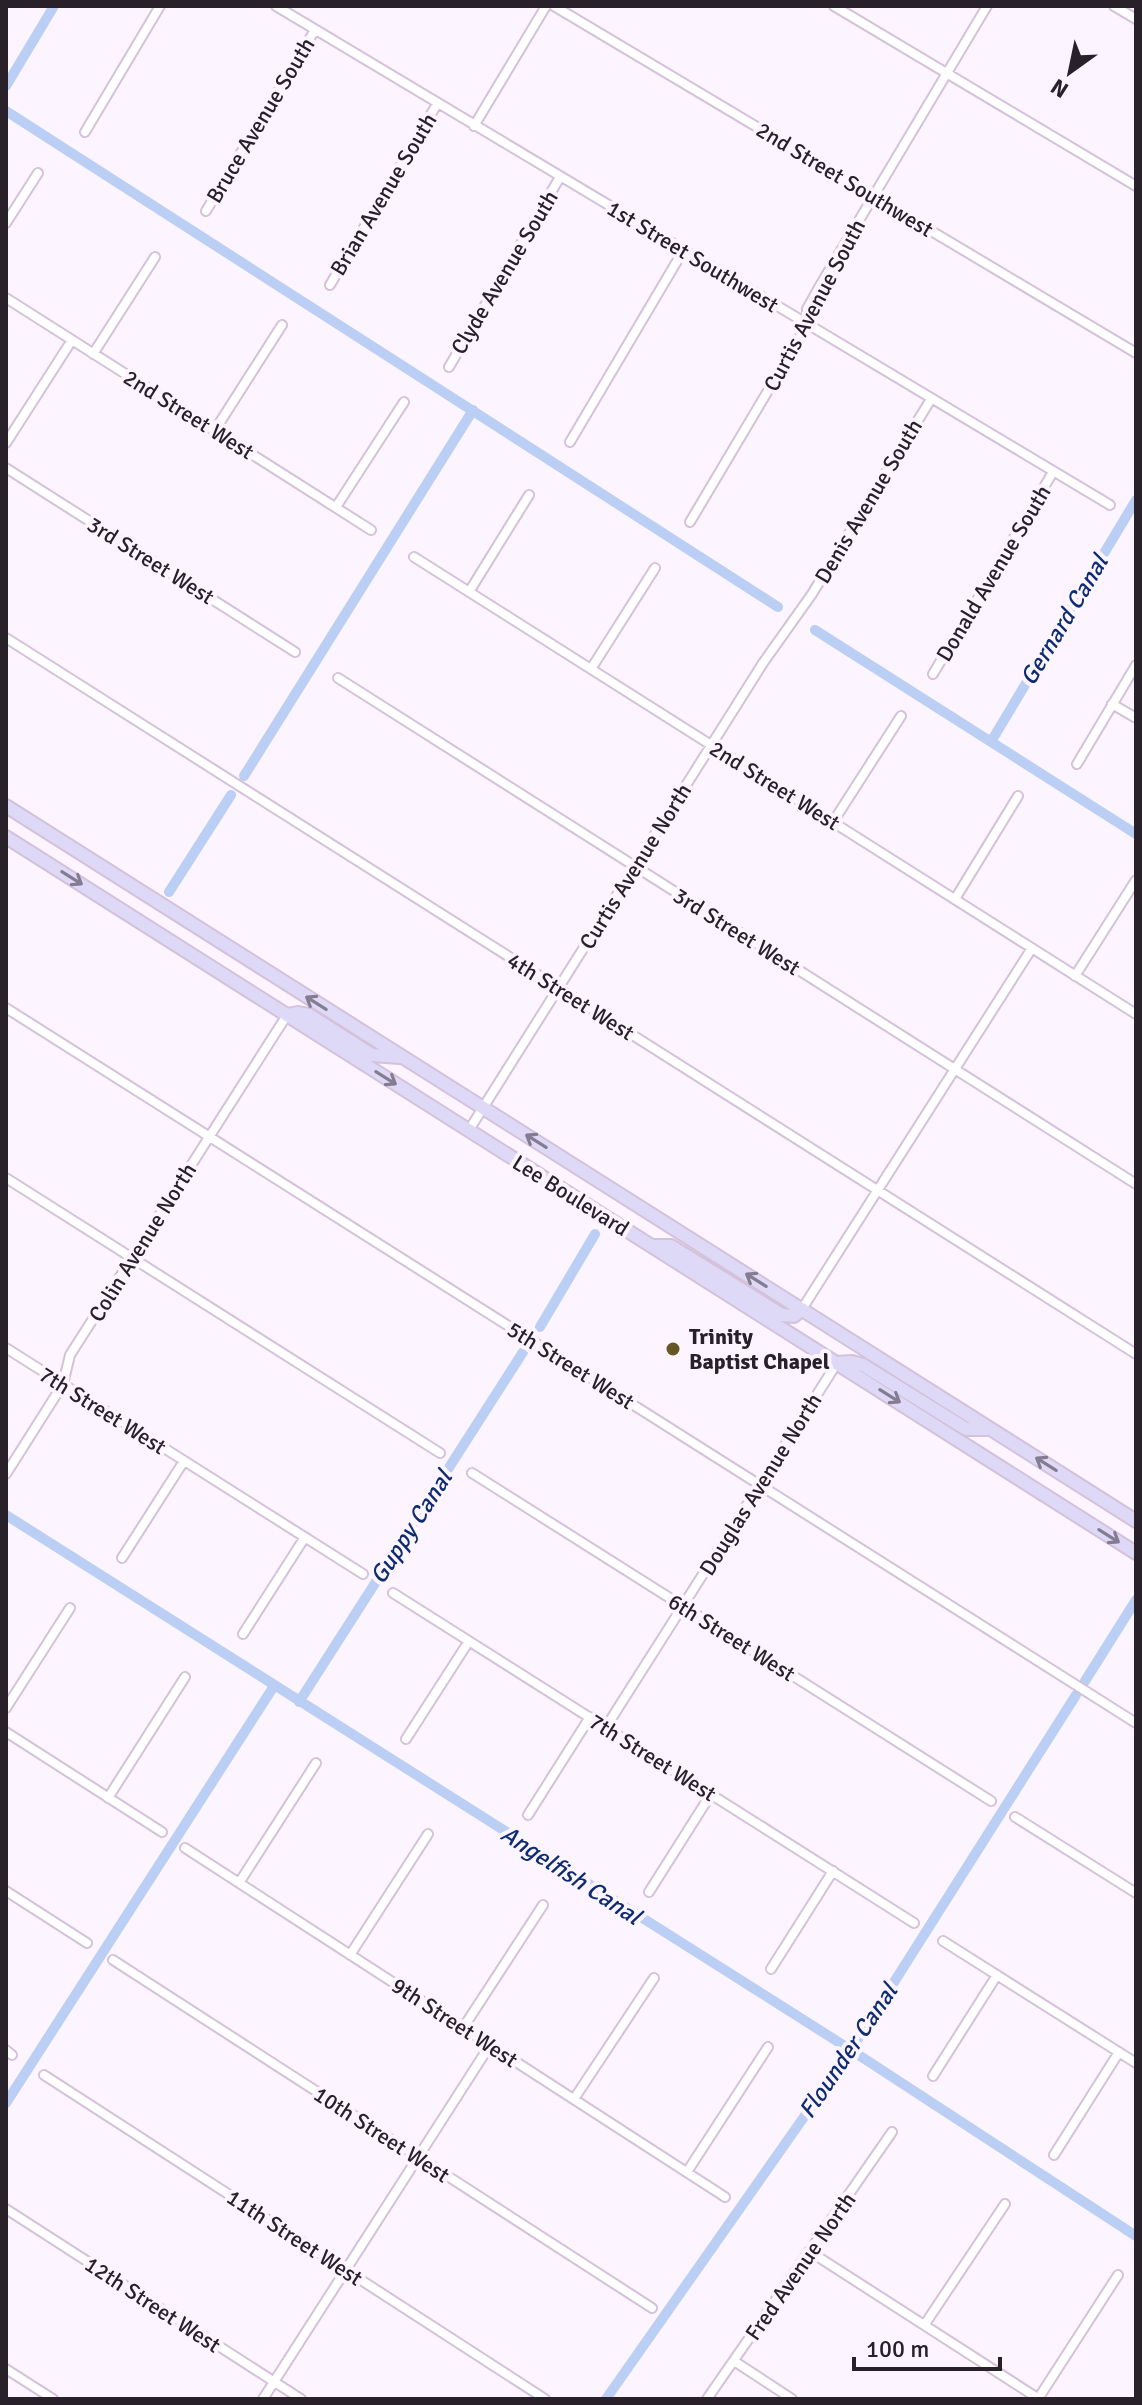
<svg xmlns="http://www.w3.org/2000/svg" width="1142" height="2405" font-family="Signika,sans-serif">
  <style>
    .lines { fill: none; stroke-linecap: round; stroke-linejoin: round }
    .canal { stroke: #bbcef4; stroke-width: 10 }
    .minor-casing { stroke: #d4c1da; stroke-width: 12 }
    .secondary-casing { stroke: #d4c1da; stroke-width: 16 }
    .minor { stroke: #fff; stroke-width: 8 }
    .secondary { stroke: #dfd9f8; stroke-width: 12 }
    .oneway { stroke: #847d91 }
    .poi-dot { fill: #655623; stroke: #fcf4ff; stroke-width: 3 }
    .labels { text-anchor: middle; stroke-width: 8; stroke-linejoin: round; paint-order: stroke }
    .street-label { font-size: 22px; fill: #28212a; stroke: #fcf4ff }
    .poi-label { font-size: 22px; font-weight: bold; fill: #28212a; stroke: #fcf4ff; text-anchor: start }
    .water-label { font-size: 24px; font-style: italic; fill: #0e2c70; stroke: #fcf4ff }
  </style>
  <rect width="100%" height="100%" fill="#fcf4ff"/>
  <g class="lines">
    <path class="canal" d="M6,86L54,6
      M6,111L778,607
      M815,630L1136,834
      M992,740L1136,500
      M244,776L473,410
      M169,892L231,795
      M540,1327L595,1234
      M6,1515L851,2050L1136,2236
      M1085,1681L1136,1600
      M299,1702L523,1352
      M6,2103L274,1686
      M606,2399L851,2050L1076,1695"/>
    <defs>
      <path id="minor" d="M276,6L1110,505
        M554,6L1136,353
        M834,6L1136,186
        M1114,6L1136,19
        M474,126L546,6
        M85,132L160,6
        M206,211L315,30
        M6,223L38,173
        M330,285L437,104
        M6,298L371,530
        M93,354L155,257
        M449,367L560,177
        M215,430L282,325
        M570,442L683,251
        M6,443L72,340
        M6,468L295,652
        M336,507L404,402
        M690,522L807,325V309L821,284L987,6
        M414,557L1136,1014
        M469,592L529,495
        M6,638L1136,1354
        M591,669L655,568
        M933,674L1053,472
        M338,678L1136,1184
        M1112,704L1136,718
        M1077,764L1136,665
        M833,822L901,716
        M955,899L1018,796
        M1075,976L1136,880
        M6,1008L1136,1723
        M469,1130L763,663L812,594L931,399
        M6,1178L440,1453
        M802,1309L1032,948
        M6,1348L363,1574
        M472,1473L991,1801
        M6,1474L63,1384L70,1355L287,1015
        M122,1558L184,1461
        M393,1593L914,1923
        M243,1634L305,1537
        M6,1708L70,1608
        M606,1727L837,1363
        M6,1732L162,1832
        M406,1739L469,1641
        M108,1798L185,1677
        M528,1815L590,1717
        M1015,1817L1136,1893
        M185,1848L725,2197
        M239,1883L316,1763
        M6,1891L87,1943
        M649,1892L711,1794
        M943,1941L1136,2063
        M350,1955L428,1834
        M113,1960L652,2308
        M771,1969L833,1871
        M463,2028L543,1905
        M6,2050L12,2055
        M44,2075L545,2399
        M933,2076L997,1975
        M574,2099L654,1978
        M1054,2155L1119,2052
        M687,2172L768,2047
        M6,2209L301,2399
        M809,2251L1039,2399
        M925,2324L1005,2204
        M734,2361L792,2399
        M6,2369L53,2399
        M263,2399L490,2045
        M707,2399L892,2132
        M1038,2399L1118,2275"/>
      <path id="secondary" d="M6,806L1136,1521
        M6,837L1136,1553
        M287,1015L298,1013L309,1015L372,1055L400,1057
        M655,1246H671L782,1315L794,1316L802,1309
        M837,1363L852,1362L863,1365L966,1429H987"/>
    </defs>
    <use href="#minor" class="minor-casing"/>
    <use href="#secondary" class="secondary-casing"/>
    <use href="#minor" class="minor"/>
    <use href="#secondary" class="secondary"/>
  </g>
  <defs><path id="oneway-shaft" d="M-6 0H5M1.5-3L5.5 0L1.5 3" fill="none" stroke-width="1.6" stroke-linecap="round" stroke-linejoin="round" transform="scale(2)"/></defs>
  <g class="oneway">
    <use href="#oneway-shaft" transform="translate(72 878) rotate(32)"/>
    <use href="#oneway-shaft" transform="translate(316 1003) rotate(-148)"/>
    <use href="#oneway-shaft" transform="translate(386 1078) rotate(32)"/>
    <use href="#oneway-shaft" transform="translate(536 1141) rotate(-148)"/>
    <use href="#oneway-shaft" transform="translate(756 1280) rotate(-148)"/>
    <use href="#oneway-shaft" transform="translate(890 1396) rotate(32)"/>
    <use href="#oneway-shaft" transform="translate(1046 1464) rotate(-148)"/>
    <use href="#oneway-shaft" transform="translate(1109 1536) rotate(32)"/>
  </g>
  <circle class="poi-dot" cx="673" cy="1349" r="8"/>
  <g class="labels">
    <g class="street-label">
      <text transform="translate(260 120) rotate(-59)" y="8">Bruce Avenue South</text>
      <text transform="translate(845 179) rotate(31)" y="8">2nd Street Southwest</text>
      <text transform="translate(383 194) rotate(-59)" y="8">Brian Avenue South</text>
      <text transform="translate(693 256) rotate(31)" y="8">1st Street Southwest</text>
      <text transform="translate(504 272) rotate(-59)" y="8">Clyde Avenue South</text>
      <text transform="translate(814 305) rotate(-62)" y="8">Curtis Avenue South</text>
      <text transform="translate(189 414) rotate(32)" y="8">2nd Street West</text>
      <text transform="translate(868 501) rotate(-59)" y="8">Denis Avenue South</text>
      <text transform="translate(151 560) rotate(32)" y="8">3rd Street West</text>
      <text transform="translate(993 573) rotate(-59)" y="8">Donald Avenue South</text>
      <text transform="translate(775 785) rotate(32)" y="8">2nd Street West</text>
      <text transform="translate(635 866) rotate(-58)" y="8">Curtis Avenue North</text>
      <text transform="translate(737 931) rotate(32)" y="8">3rd Street West</text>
      <text transform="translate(571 996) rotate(32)" y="8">4th Street West</text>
      <text transform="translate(571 1195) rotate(32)" y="8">Lee Boulevard</text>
      <text transform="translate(142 1242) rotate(-58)" y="8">Colin Avenue North</text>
      <text transform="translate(571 1365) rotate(32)" y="8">5th Street West</text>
      <text transform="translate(103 1410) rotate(32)" y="8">7th Street West</text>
      <text transform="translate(760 1484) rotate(-58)" y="8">Douglas Avenue North</text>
      <text transform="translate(732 1637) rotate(32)" y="8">6th Street West</text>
      <text transform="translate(653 1757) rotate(32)" y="8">7th Street West</text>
      <text transform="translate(455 2022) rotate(33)" y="8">9th Street West</text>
      <text transform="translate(382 2134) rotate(33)" y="8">10th Street West</text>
      <text transform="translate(295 2237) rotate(33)" y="8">11th Street West</text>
      <text transform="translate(800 2266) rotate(-55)" y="8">Fred Avenue North</text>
      <text transform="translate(153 2304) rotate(33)" y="8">12th Street West</text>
    </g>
    <g class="poi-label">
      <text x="689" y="1344">Trinity<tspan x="689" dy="25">Baptist Chapel</tspan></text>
    </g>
    <g class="water-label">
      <text transform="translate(1064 620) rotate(-59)" y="8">Gernard Canal</text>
      <text transform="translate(411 1527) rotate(-57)" y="8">Guppy Canal</text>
      <text transform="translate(571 1875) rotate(33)" y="8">Angelfish Canal</text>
      <text transform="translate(848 2051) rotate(-56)" y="8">Flounder Canal</text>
    </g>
  </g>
  <rect width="1142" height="2405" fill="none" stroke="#28212a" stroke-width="16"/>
  <g transform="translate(1070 72) rotate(213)" stroke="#fcf4ff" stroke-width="6" paint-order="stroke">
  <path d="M0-6L14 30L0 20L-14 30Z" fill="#28212a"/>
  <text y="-12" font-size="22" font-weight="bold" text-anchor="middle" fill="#28212a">N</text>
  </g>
  <path d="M854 2357v12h146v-12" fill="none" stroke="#28212a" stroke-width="4"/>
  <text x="866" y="2357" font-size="24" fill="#28212a" stroke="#fcf4ff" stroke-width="6" paint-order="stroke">100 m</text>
</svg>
